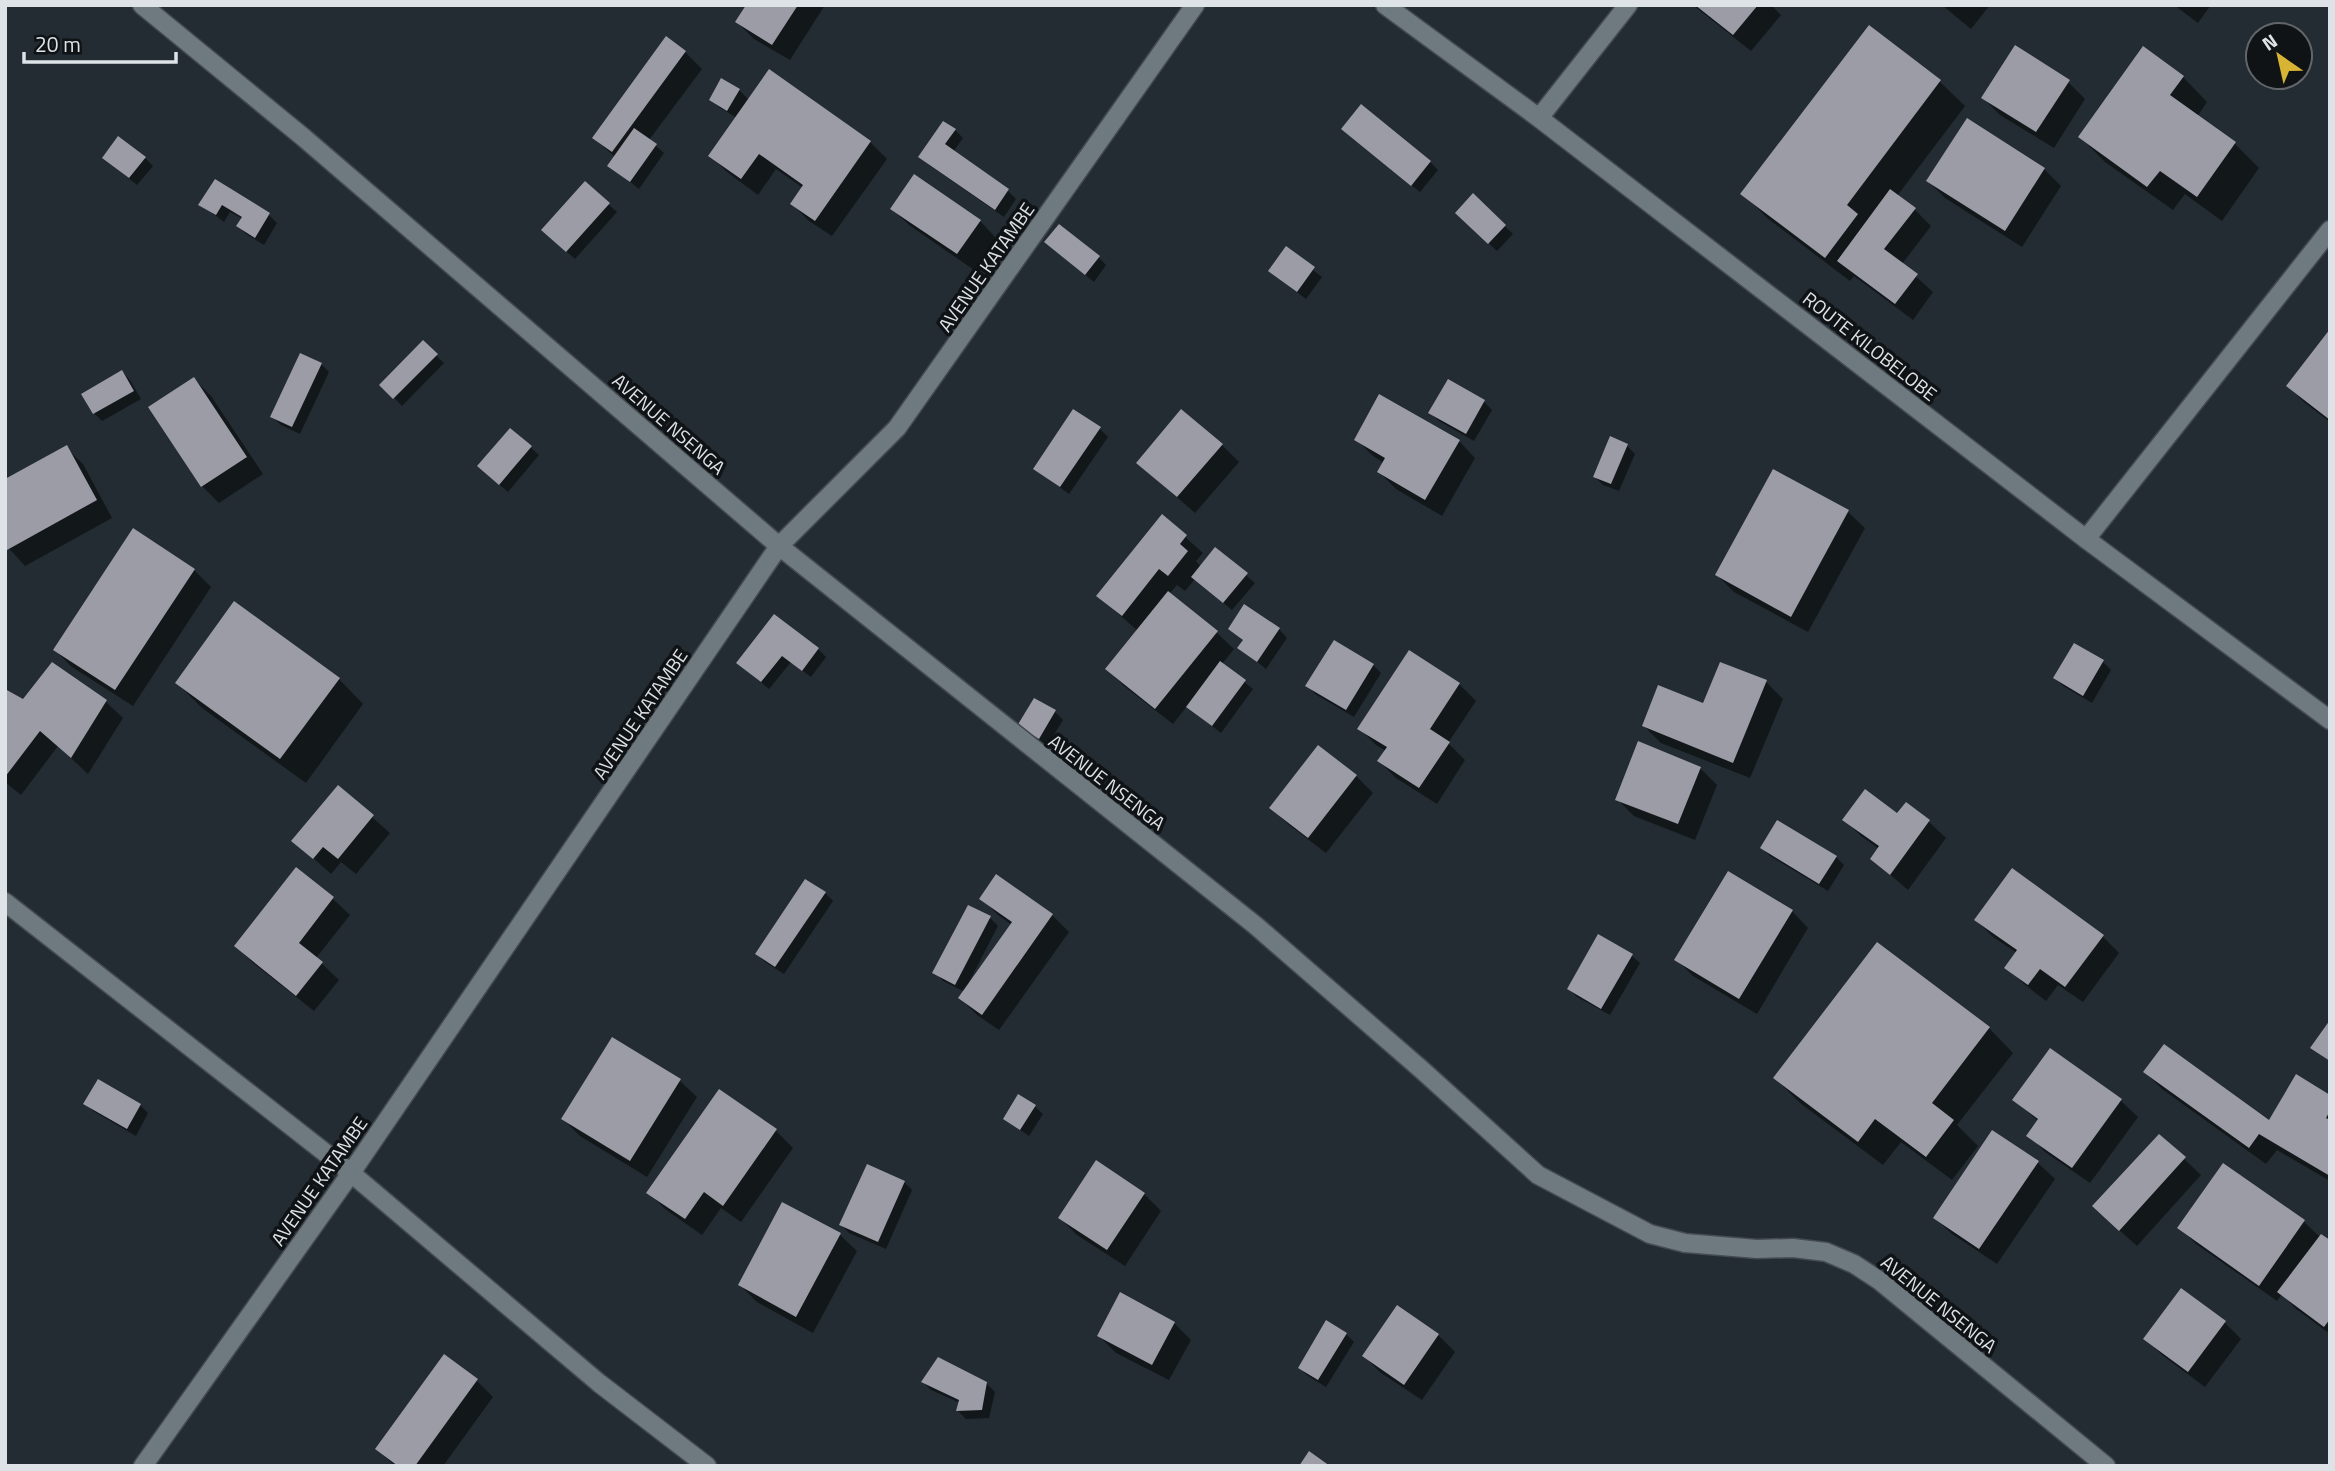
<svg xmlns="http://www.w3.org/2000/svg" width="2335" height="1471" font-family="'Titillium Web',sans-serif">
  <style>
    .shadow { fill: #0007 }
    .building { fill: #9c9ca7 }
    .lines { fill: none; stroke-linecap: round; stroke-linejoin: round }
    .minor-casing { stroke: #434a50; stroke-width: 21 }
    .tertiary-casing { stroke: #434a50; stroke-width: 21 }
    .minor { stroke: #6f7980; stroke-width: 18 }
    .tertiary { stroke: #6f7980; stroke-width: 18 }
    .labels { text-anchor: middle; stroke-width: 7; stroke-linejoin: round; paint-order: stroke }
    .street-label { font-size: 19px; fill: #dee3e8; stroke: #101316 }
  </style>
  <rect width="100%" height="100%" fill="#232c32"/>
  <path class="shadow" d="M748,5H825L790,60L754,39L737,22Z
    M1693,5H1771L1781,15L1751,51Z
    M1942,5H1990L1971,29Z
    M2174,5H2211L2198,23Z
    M1869,28L1940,82L1965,106L1897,196L1914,209L1931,226L1902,264L1933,292L1913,320L1854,276L1850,281L1767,218L1743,193Z
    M685,52L702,69L649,140L664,153L639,189L610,166L616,158L594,138Z
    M769,72L870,142L887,159L832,236L809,221L792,204L803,188L776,169L758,195L727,172L710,155L737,118L719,107L711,99L739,90L749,100Z
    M2183,77L2207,102L2197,117L2235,144L2259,168L2222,221L2185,194L2173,210L2105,162L2080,137Z
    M2068,82L2085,99L2054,148L2000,115L1983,98Z
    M1967,121L2044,169L2061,186L2022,247L1945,198L1928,181Z
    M955,130L963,138L953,152L1008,191L1016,199L1004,217L929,165L921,157Z
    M1351,137L1430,162L1438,170L1420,192Z
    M104,158H145L153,166L137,185Z
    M216,181L269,215L277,223L264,245L246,234L238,226L243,219L230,212L224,222L201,204Z
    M585,184L617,212L575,259L551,238Z
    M1473,196L1513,234L1497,251L1457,213Z
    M892,209L980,221L996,238L974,270L909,225Z
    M1286,249L1322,277L1306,299L1278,278Z
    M1055,250L1098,257L1106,265L1094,282Z
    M2330,332V422L2305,403L2288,386Z
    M423,343L444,363L402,406L382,385Z
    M321,364L329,372L300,434L281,425L272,417Z
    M122,372L130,380L141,399L102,421L94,413Z
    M194,379L211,396L263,474L219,503L202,486Z
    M1484,402L1492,410L1474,441L1439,421L1431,413Z
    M1100,429L1108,437L1069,494L1035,469Z
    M510,430L539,455L508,492L487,474Z
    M1356,439L1459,441L1475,458L1442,516L1396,489L1379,472L1384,463L1373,456Z
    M1611,439L1627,446L1635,454L1619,491L1603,485L1595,477Z
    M1222,445L1239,462L1195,513L1138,463Z
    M66,448L83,464L112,518L25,566L5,544V481Z
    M1774,471L1848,512L1865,528L1808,632L1734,592L1717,575Z
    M1163,517L1203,553L1196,561L1201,567L1216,549L1255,583L1232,610L1195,579L1185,591L1177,585L1169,594L1217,633L1234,649L1222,664L1253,689L1221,733L1187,706L1173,724L1124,686L1107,669L1138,631L1098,596Z
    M194,570L211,587L133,706L72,667L55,650Z
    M1245,607L1279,629L1287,638L1266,669L1240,648L1244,641L1230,629Z
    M818,649L826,657L811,677L791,662L769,689L738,663Z
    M2103,662L2111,670L2092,703L2063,686L2055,678Z
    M1721,664L1766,682L1783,699L1750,778L1661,743L1644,726L1704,705Z
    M1373,665L1381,673L1354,717L1315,694L1307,685Z
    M339,679L363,704L306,783L202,708L177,683Z
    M1459,684L1476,701L1448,743L1465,760L1437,804L1396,778L1379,761L1386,751L1376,745L1360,729Z
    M5,691L23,701L106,702L123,718L88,774L58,746L21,795L5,782Z
    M1055,712L1063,720L1047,746L1027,734L1019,726Z
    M1700,768L1717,785L1695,840L1634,816L1617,799Z
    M1356,776L1373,793L1326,853L1288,824L1271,808Z
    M338,787L390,833L356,874L341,862L331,874L294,841Z
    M1906,805L1929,822L1946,838L1908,890L1872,859L1879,849L1861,836L1844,819L1897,816Z
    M1762,848L1836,857L1844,865L1828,891L1770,856Z
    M296,870L333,899L350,915L316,958L339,980L314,1011L253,963L236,946Z
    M825,893L833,901L784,974L765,962L757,954Z
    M981,898L1052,915L1069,932L999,1030L977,1015L960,998L965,992L943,981L935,972L990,918L998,926L969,982L971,984L1012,925L998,915Z
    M1792,911L1808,928L1757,1014L1693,976L1676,959Z
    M1976,920L2102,936L2119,953L2083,1002L2058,985L2046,1001L2024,984L2007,968L2017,953L1993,937Z
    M1631,955L1640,963L1610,1015L1577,997L1569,989Z
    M1989,1028L2013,1053L1957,1125L1978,1146L1952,1180L1901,1142L1883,1165L1800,1103L1775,1078Z
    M2051,1050L2121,1101L2138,1117L2090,1183L2045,1152L2029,1135L2039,1122L2015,1100Z
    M2145,1072L2269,1122L2330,1097V1181L2277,1150L2266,1164L2162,1089Z
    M680,1081L697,1097L647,1177L580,1136L563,1119Z
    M98,1082L140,1105L148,1113L136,1136L93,1111L85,1103Z
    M719,1092L776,1131L793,1148L741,1222L721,1208L702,1235L665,1209L648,1192Z
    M1034,1106L1043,1114L1029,1136L1005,1119Z
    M1993,1132L2038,1163L2055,1179L1997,1264L1952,1234L1935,1218Z
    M2184,1159L2201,1175L2137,1246L2111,1223Z
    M2224,1165L2304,1222L2321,1238L2330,1242V1334L2296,1309L2282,1294L2277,1301L2196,1244L2179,1227Z
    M904,1182L912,1190L886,1249L849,1233L841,1225Z
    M1144,1194L1161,1211L1125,1266L1077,1235L1060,1218Z
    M840,1235L857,1251L813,1333L757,1302L740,1285Z
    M2224,1322L2241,1339L2205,1387L2162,1355L2146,1339Z
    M1174,1323L1191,1340L1169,1380L1116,1353L1099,1336Z
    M1346,1334L1354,1342L1326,1387L1308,1376L1300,1368Z
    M1438,1335L1455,1352L1422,1400L1381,1373L1364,1356Z
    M477,1381L493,1397L443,1466H395L377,1449Z
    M923,1382L986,1383L995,1392L989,1418L966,1419L958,1411L960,1403L931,1390Z"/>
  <path class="building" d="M746,5H798L772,45L735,22Z
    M1695,5H1758L1733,35Z
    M1869,25L1941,80L1847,205L1858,214L1825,258L1740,194Z
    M666,36L686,51L612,152L592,138Z
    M2015,45L2070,80L2036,132L1981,98Z
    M2143,46L2184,76L2170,95L2236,142L2197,197L2160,171L2147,187L2078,137Z
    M769,69L871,141L815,221L790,204L803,185L759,154L741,179L708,156Z
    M721,78L740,89L727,111L709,100Z
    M1361,104L1431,161L1411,186L1341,129Z
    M1967,118L2045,168L2005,231L1926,181Z
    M943,121L956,129L945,144L1009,189L995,210L918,157Z
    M634,128L657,144L630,182L607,166Z
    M118,136L146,157L129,178L102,158Z
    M914,174L981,220L957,254L890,209Z
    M215,179L270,213L255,238L236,226L242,217L222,205L216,215L198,205Z
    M585,181L610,203L566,252L541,230Z
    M1890,189L1916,208L1884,249L1918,274L1895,304L1837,261Z
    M1473,193L1506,225L1488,244L1455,213Z
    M1059,224L1100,256L1085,275L1044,242Z
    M1286,246L1315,267L1297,292L1268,271Z
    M2330,329V420L2286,386Z
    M423,340L438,354L393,399L379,385Z
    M300,353L322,363L292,427L270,417Z
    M122,370L134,391L93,414L81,394Z
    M194,377L247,457L201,487L148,407Z
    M1448,379L1485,400L1466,434L1428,413Z
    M1379,394L1460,440L1425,500L1377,472L1385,458L1354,440Z
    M1073,409L1101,427L1060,487L1033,469Z
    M1181,409L1223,444L1177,497L1136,463Z
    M510,428L532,446L499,485L477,466Z
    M1610,436L1628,444L1611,484L1593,477Z
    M67,445L97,500L7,550L5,479Z
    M1773,469L1849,510L1791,617L1715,575Z
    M1162,514L1187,535L1180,544L1188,551L1168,576L1159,569L1122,616L1096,596Z
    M133,528L195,569L115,690L53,650Z
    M1215,547L1248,573L1223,603L1191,577Z
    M1168,591L1218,631L1155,709L1105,669Z
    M234,601L340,678L280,759L175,683Z
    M1244,604L1280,628L1257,662L1237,648L1243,640L1228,629Z
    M774,614L819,648L802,671L782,656L761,682L736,663Z
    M1334,640L1374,664L1346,710L1305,686Z
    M2074,643L2104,660L2083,696L2053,678Z
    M1409,650L1460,683L1430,729L1450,742L1419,788L1377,761L1387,747L1357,729Z
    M1220,661L1246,680L1212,726L1186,707Z
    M52,662L107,700L71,758L40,731L5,777V689L23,699Z
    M1720,662L1767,680L1733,763L1642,726L1658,685L1703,703Z
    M1034,698L1056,710L1039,739L1017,726Z
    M1638,741L1701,767L1678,824L1615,800Z
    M1318,745L1357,775L1308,838L1269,808Z
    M338,785L374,815L338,859L323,847L313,859L291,841Z
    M1865,789L1897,813L1906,802L1930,820L1890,875L1870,859L1879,846L1842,820Z
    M1777,820L1837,856L1819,884L1760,848Z
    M296,867L334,897L299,943L323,962L296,996L234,946Z
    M2012,868L2104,935L2065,987L2040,969L2028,985L2004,968L2017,950L1974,920Z
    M1728,871L1793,910L1739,999L1674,960Z
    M996,874L1053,914L982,1015L958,998L1012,922L979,899Z
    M805,879L826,892L775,967L755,954Z
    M968,905L991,916L955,985L932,973Z
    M1598,934L1633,954L1601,1009L1567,989Z
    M1877,942L1990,1027L1932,1103L1954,1120L1926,1157L1875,1119L1858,1142L1773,1078Z
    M2330,1020V1061L2310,1048Z
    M612,1037L681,1079L630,1161L561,1119Z
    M2164,1044L2269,1120L2296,1074L2330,1095V1111L2326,1118L2330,1120V1176L2259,1134L2249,1148L2143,1072Z
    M2050,1048L2122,1099L2072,1168L2026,1136L2038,1119L2012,1100Z
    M98,1079L141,1104L127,1129L83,1104Z
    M719,1089L777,1129L723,1206L704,1192L685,1219L646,1193Z
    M1018,1094L1036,1105L1020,1130L1003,1119Z
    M1992,1130L2039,1161L1979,1249L1933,1218Z
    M2159,1134L2186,1157L2119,1231L2092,1206Z
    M1096,1160L1145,1193L1107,1250L1058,1218Z
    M2223,1163L2305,1220L2259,1286L2177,1228Z
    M867,1164L905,1181L878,1242L839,1225Z
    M782,1202L841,1233L796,1317L738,1285Z
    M2321,1234L2330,1240V1319L2324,1327L2277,1292Z
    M2181,1288L2226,1321L2188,1372L2143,1339Z
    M1120,1292L1175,1322L1152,1365L1097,1336Z
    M1397,1305L1439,1334L1404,1385L1362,1356Z
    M1326,1320L1347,1333L1318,1380L1298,1368Z
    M444,1354L478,1379L415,1466H398L375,1449Z
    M938,1357L987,1382L982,1410L956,1411L959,1400L921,1382Z
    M1309,1451L1330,1466H1299Z"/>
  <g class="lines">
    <defs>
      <path id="minor" d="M142,5L303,137L779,546L1255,925L1422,1070L1538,1175L1650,1234L1685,1243L1757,1249L1793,1248L1826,1252L1854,1264L1880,1281L2106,1466
        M1539,118L1628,5
        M2086,539L2330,230
        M5,902L351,1173L599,1383L707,1466
        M143,1466L351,1173L779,546L897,428L1195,5"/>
      <path id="tertiary" d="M1385,5L1539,118L2086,539L2330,720"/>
    </defs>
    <use href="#minor" class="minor-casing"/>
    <use href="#tertiary" class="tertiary-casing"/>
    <use href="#minor" class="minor"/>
    <use href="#tertiary" class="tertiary"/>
  </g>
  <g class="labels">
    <g class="street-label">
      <text transform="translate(986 267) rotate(-55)" y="7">AVENUE KATAMBE</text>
      <text transform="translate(1870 346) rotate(38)" y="7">ROUTE KILOBELOBE</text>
      <text transform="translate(669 424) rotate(41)" y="7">AVENUE NSENGA</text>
      <text transform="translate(640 714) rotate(-56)" y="7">AVENUE KATAMBE</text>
      <text transform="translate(1107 782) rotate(38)" y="7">AVENUE NSENGA</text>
      <text transform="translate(319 1181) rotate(-55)" y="7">AVENUE KATAMBE</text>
      <text transform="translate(1939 1304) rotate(39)" y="7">AVENUE NSENGA</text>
    </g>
  </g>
  <rect width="2335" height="1471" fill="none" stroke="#dee3e8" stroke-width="14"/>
  <g transform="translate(2279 56) rotate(326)"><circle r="33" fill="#101316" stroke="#62666a" stroke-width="2"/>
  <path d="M0-5L12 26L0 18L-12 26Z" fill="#d8b434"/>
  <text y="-10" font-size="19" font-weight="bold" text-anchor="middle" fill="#dee3e8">N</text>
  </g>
  <path d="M24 52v10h152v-10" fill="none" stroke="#dee3e8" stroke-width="3.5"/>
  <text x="35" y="52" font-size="21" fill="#dee3e8" stroke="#101316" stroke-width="5" paint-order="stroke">20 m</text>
</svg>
